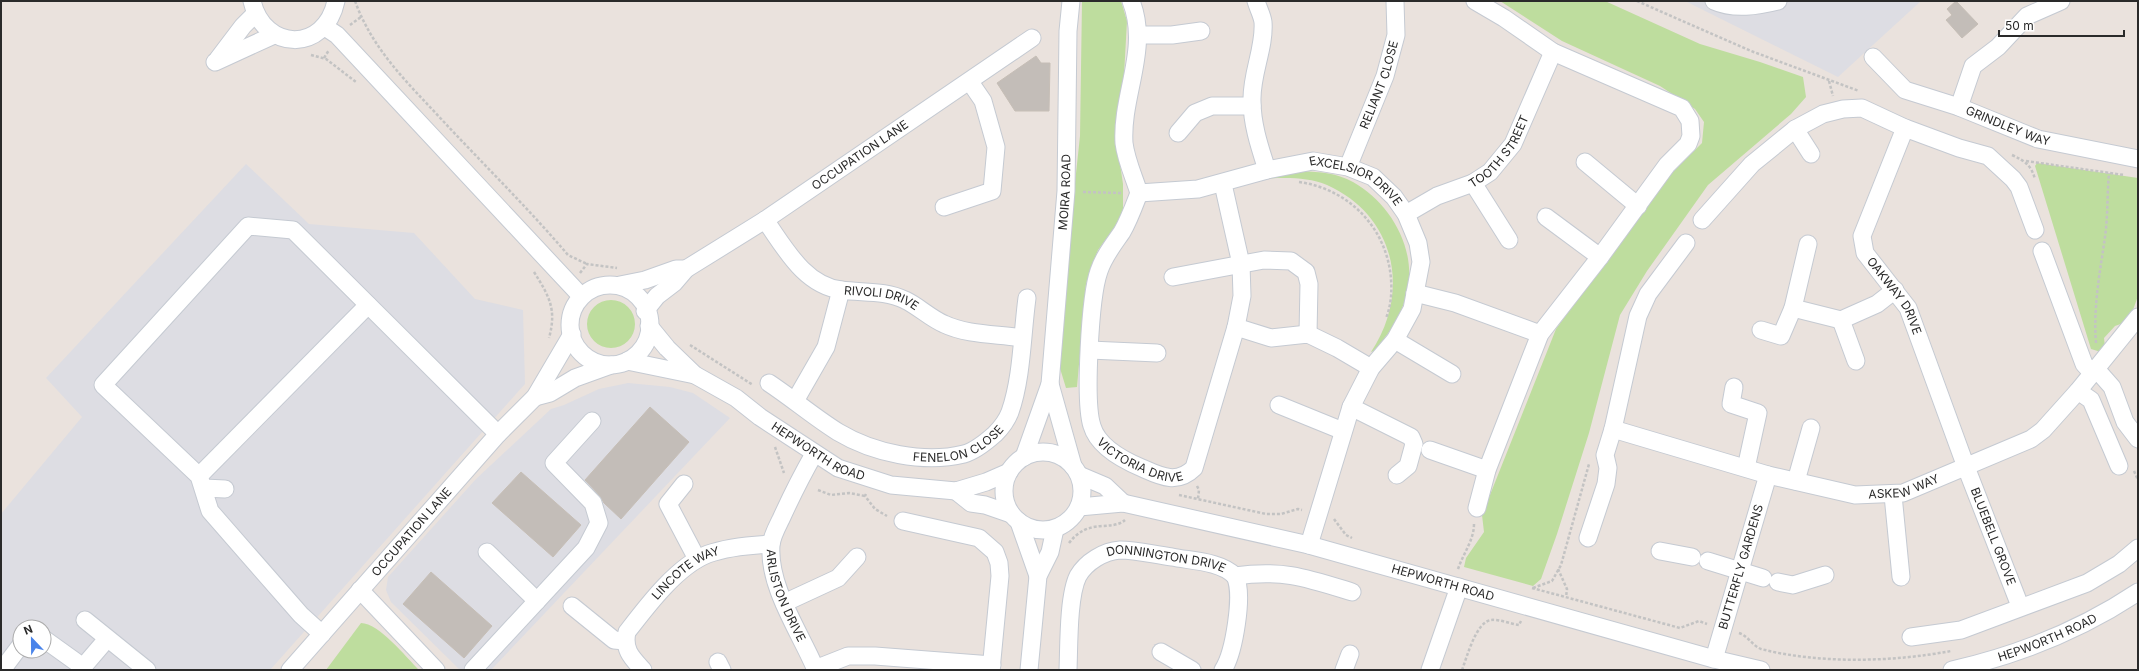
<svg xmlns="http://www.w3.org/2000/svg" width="2139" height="671" font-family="Inter,sans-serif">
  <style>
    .industrial { fill: #dddde3; fill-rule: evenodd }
    .green { fill: #bedd9e }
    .building { fill: #c3bdb8; stroke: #c6beb6 }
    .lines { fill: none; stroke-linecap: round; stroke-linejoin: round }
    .minor-casing { stroke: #c5cad2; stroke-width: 19 }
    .path { stroke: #c3c3c3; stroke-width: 2.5; stroke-dasharray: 3 2; stroke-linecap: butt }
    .minor { stroke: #fff; stroke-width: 17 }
    .labels { text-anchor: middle; stroke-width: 4; stroke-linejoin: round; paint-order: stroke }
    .street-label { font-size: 12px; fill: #2a2a2a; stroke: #fff }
  </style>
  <rect width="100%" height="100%" fill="#eae2dd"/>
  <path class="industrial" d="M1685,1H1921L1838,77Z
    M246,164L309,224L414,233L475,299L523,310L525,384L270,670H1V514L82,417L46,378ZM20,627H44V651H20Z
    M628,383L670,387L693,393L730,418L491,670H460L391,602L386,590L388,577L476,479L551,409L564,405L599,389Z"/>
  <path class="green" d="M1082,1H1121L1127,21L1124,75L1115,130L1123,184V216L1098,250L1086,284L1077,387L1066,388L1059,365L1068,248L1080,136Z
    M1500,1H1605L1700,44L1760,62L1803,77L1806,97L1791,114L1708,185L1647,271L1620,315L1589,433L1557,534L1541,579L1533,586L1464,567L1466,558L1484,532L1482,515L1556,329L1662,183L1702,143L1704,122L1695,109L1660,86L1562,41Z
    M2037,163L2138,178V296L2129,321L2115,326L2104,338L2105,347L2101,352L2091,349L2035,166Z
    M1302,171C1320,172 1337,173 1353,182C1391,203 1419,252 1406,296C1401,317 1388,335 1374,351L1371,352C1411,292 1396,216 1327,185C1305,176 1281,178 1258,179Z
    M587 324a24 24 0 1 1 48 0a24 24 0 1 1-48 0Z
    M361,623C379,623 406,657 419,670H326Z"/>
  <path class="building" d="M1956,1L1978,24L1962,38L1946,20L1952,15L1947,9Z
    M1036,56L1041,63H1050L1049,111H1015L997,83Z
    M650,407L689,442L621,519L604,503L600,496L585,480Z
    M521,472L581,525L553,557L492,503Z
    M431,572L492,626L464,658L403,604Z"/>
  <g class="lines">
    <defs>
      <g id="minor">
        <path d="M252,1C264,52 325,53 336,1"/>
        <path id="s1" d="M1131,1C1150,49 1121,95 1124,143C1126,160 1134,177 1139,193L1198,189L1267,170L1313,161L1348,167L1373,177L1394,197L1406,214L1418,243L1421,262L1412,309L1395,340L1371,368L1351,407L1309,545"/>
        <path d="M1256,1C1258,8 1262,15 1263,22C1265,48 1251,74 1252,101C1252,125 1260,148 1267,170"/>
        <path d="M1475,1L1504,18L1553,52L1682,108L1690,121L1691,136L1688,144L1667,165L1600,257L1540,334L1487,470L1477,508"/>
        <path d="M1714,1C1734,10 1758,6 1778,1"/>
        <path id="s2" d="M2061,1L2027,16L1998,47L1973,66L1959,107L2038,139L2138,159"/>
        <path d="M325,27L337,35L581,296"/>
        <path d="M1138,35H1172L1201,31"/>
        <path d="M1873,57L1905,90L1959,107"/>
        <path d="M218,59L243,26L255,14"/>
        <path d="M215,62L274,35"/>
        <path id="s3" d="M1905,128L1862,236L1865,253L1908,308L1966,467L2020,606"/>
        <path d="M1795,129L1811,154"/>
        <path d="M1178,133L1195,113L1212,106H1252"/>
        <path d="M1585,162L1638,206"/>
        <path id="s4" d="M1348,167L1385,76L1396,35L1395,1"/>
        <path d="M1473,183L1509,240"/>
        <path id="s5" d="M1139,193C1134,206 1129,220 1122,232C1113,245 1104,256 1099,271C1090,296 1084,402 1092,426C1098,447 1123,460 1142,468C1160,476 1177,485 1194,468L1236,327L1242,296L1241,264L1223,184"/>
        <path d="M944,207L992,191L996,147L983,101L970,82"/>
        <path id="s6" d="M1406,214L1437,196L1473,183L1490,172L1513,144L1553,52"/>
        <path d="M1546,217L1600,257"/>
        <path id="s7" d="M765,220C785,248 804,285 841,290C863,293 885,290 905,300C918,306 930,318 944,324C967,335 997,334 1022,338"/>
        <path d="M1702,220L1752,164L1795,129L1823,114L1843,109L1862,108L1905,128L1959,148L1988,156L2013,179L2019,187L2035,230"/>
        <path d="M1808,244L1793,308L1841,320L1877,304L1895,290"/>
        <path d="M2042,251L2084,364L2093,374"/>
        <path d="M1173,277L1264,260L1291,261L1306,272L1309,284L1308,334"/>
        <path d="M620,285L645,280L676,269H686"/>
        <circle cx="610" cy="325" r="40"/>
        <path d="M1415,293L1455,303L1540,334"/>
        <path id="s8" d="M645,311L657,296L674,283L686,269L765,220L1032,38"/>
        <path d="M1841,320L1856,361"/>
        <path id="s9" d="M649,326L667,348L695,375L736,398L760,417L838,468L891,485L956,491L986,482L1009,472"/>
        <path d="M1236,327L1271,338L1308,334L1337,348L1371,368"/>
        <path d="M1761,330L1781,336L1793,308"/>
        <path d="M1395,340L1452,374"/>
        <path d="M1090,350L1157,353"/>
        <path d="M627,361L695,375"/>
        <path d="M2097,370L2112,387L2125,422L2138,439"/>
        <path id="s10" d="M769,383C793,399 814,417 838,432C873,453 924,464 964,454C975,451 986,442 995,434C1001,428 1007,420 1010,412C1022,378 1022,335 1027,298"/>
        <path d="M1050,384L1073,466"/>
        <path d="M1734,387L1731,404L1758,413L1746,468"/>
        <path d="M2078,391L2091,400L2119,466"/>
        <path d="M535,397L550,393L575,378L611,365"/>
        <path d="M795,401L826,347L841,290"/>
        <path d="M1279,405L1343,431"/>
        <path d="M1351,407L1411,437L1414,444L1408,466L1397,475"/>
        <path id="s11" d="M1613,429L1768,475L1855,495L1903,493L2031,439L2043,430L2078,391L2138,317"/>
        <path d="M1430,450L1487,470"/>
        <circle cx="1043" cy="491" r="39"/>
        <path id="s12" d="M814,454C802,475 791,497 781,519C777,527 772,536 771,545C768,587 800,632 816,670"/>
        <path id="s13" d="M1024,457L1050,384L1066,191L1068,31L1071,1"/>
        <path d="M1079,475L1105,486L1123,503"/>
        <path d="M199,476L368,305"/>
        <path d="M1796,481L1811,428"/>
        <path d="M684,484L668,504L697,559"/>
        <path d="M204,488L225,489"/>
        <path d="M956,491L971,503L985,505L1011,514"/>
        <path d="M1893,495L1901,577"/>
        <path id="s14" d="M1079,507L1123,503L1309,545L1714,659L1761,670"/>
        <path d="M903,521L979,538L995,552L999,563L1000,576L991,670"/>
        <path d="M1019,522L1038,576"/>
        <path d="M1588,538L1606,484L1608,468L1605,455L1613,429L1638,316L1648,294L1686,243"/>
        <path d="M1660,551L1692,557"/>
        <path d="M487,552L537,601"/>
        <path d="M1708,561L1763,578"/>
        <path d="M1778,582L1793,585L1825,575"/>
        <path d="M360,590L436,670"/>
        <path d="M784,603L838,578L857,557"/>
        <path d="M572,606L614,640L625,641"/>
        <path d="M85,620L147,670"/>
        <path d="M322,634L301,615L210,511L199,476L103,385L248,226L293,230L498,434"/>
        <path d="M1911,637L1961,630L2087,583L2119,564L2138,548"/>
        <path d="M44,639L83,667L107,639"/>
        <path d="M1161,652L1192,670"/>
        <path id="s15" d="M1714,659L1768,475"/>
        <path d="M718,662L722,670"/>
        <path d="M815,669L848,656H875L992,665"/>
        <path d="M2,670L20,646"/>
        <path id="s16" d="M290,670L498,434L535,397L572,334"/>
        <path d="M473,670L586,548L599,523L593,503L554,463L592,421"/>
        <path id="s17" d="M643,670C632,658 623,650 627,632C647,606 677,566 708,554C727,547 751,545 771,544"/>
        <path d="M1029,670L1038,576L1050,552L1055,529"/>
        <path id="s18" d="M1068,670C1069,647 1068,596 1078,576C1086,562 1104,551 1120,550C1137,550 1155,555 1172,557C1191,561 1220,561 1235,576C1283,569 1307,578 1352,592"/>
        <path d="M1223,670C1234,653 1244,594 1235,576"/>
        <path d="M1344,670L1350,654"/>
        <path d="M1430,670L1459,587"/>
        <path id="s19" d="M1952,670C2018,655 2081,630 2138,592"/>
      </g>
    </defs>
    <use href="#minor" class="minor-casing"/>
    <path class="path" d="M355,1C373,51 409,84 444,122C485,166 529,209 568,255L587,264
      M1637,1L1751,51L1859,91
      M350,25L361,17
      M311,55L326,59L356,82
      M324,58L329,50
      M1829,81L1833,96
      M2012,155C2025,161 2031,165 2035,179
      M2026,161L2124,175
      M1299,182C1349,189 1387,228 1391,279C1392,292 1391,306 1386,318
      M1083,192L1122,193
      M534,272C549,296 557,309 549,338
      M580,273L587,264L617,268
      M2096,343C2093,307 2100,272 2105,237C2108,216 2107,194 2109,173
      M690,345L753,385
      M775,447L784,473
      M2134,471L2138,480
      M1197,486L1199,490L1198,499
      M818,490L831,495L849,493L865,496
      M866,494L865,496L875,509L887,516
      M1179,495L1266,514H1281L1298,509L1302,510
      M1334,519L1346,535L1352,538
      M1069,543C1089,517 1111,532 1125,520
      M1458,569C1463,554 1474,540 1474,524
      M1558,569L1567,589L1566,597
      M1532,588L1680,628L1699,621L1707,624
      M1533,588L1552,581L1561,565L1589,464
      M1739,633C1748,636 1753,646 1761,649C1819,664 1893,662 1951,651
      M1462,670C1467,657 1476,622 1491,620C1499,619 1511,624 1519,625L1521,621"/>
    <use href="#minor" class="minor"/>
  </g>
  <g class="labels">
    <g class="street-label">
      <text dy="4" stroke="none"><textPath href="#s4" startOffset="88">RELIANT CLOSE</textPath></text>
      <text dy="4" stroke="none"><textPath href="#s2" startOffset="207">GRINDLEY WAY</textPath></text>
      <text dy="4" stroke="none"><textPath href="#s6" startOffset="116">TOOTH STREET</textPath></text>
      <text dy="4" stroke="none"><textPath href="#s8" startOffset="267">OCCUPATION LANE</textPath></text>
      <text dy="4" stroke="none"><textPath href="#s1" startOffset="422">EXCELSIOR DRIVE</textPath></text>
      <text dy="4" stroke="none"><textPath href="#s13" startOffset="270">MOIRA ROAD</textPath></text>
      <text dy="4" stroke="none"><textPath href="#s3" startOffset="186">OAKWAY DRIVE</textPath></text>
      <text dy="4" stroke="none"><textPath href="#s7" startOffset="148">RIVOLI DRIVE</textPath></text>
      <text dy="4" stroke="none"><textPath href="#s10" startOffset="213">FENELON CLOSE</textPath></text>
      <text dy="4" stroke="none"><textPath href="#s9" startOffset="213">HEPWORTH ROAD</textPath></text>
      <text dy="4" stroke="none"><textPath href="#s5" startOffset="307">VICTORIA DRIVE</textPath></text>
      <text dy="4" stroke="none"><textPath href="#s11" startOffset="301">ASKEW WAY</textPath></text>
      <text dy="4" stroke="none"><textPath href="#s16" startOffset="184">OCCUPATION LANE</textPath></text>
      <text dy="4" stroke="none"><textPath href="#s3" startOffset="447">BLUEBELL GROVE</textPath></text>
      <text dy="4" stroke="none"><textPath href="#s18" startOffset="193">DONNINGTON DRIVE</textPath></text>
      <text dy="4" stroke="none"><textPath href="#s15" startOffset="96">BUTTERFLY GARDENS</textPath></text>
      <text dy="4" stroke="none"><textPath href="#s17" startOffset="128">LINCOTE WAY</textPath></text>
      <text dy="4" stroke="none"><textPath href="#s14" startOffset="374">HEPWORTH ROAD</textPath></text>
      <text dy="4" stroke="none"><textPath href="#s12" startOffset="154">ARLISTON DRIVE</textPath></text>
      <text dy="4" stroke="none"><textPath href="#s19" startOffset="101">HEPWORTH ROAD</textPath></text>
    </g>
  </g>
  <rect width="2139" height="671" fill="none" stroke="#2a2a2a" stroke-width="4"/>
  <g transform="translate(32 639) rotate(338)"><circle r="19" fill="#ffffff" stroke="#aaaaaa"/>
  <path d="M0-3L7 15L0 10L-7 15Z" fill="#4a84ea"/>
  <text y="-6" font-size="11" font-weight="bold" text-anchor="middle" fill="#2a2a2a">N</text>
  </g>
  <path d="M1999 30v6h125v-6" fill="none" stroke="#2a2a2a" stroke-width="2"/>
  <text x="2005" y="30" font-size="12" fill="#2a2a2a" stroke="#ffffff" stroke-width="3" paint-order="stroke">50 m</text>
</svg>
